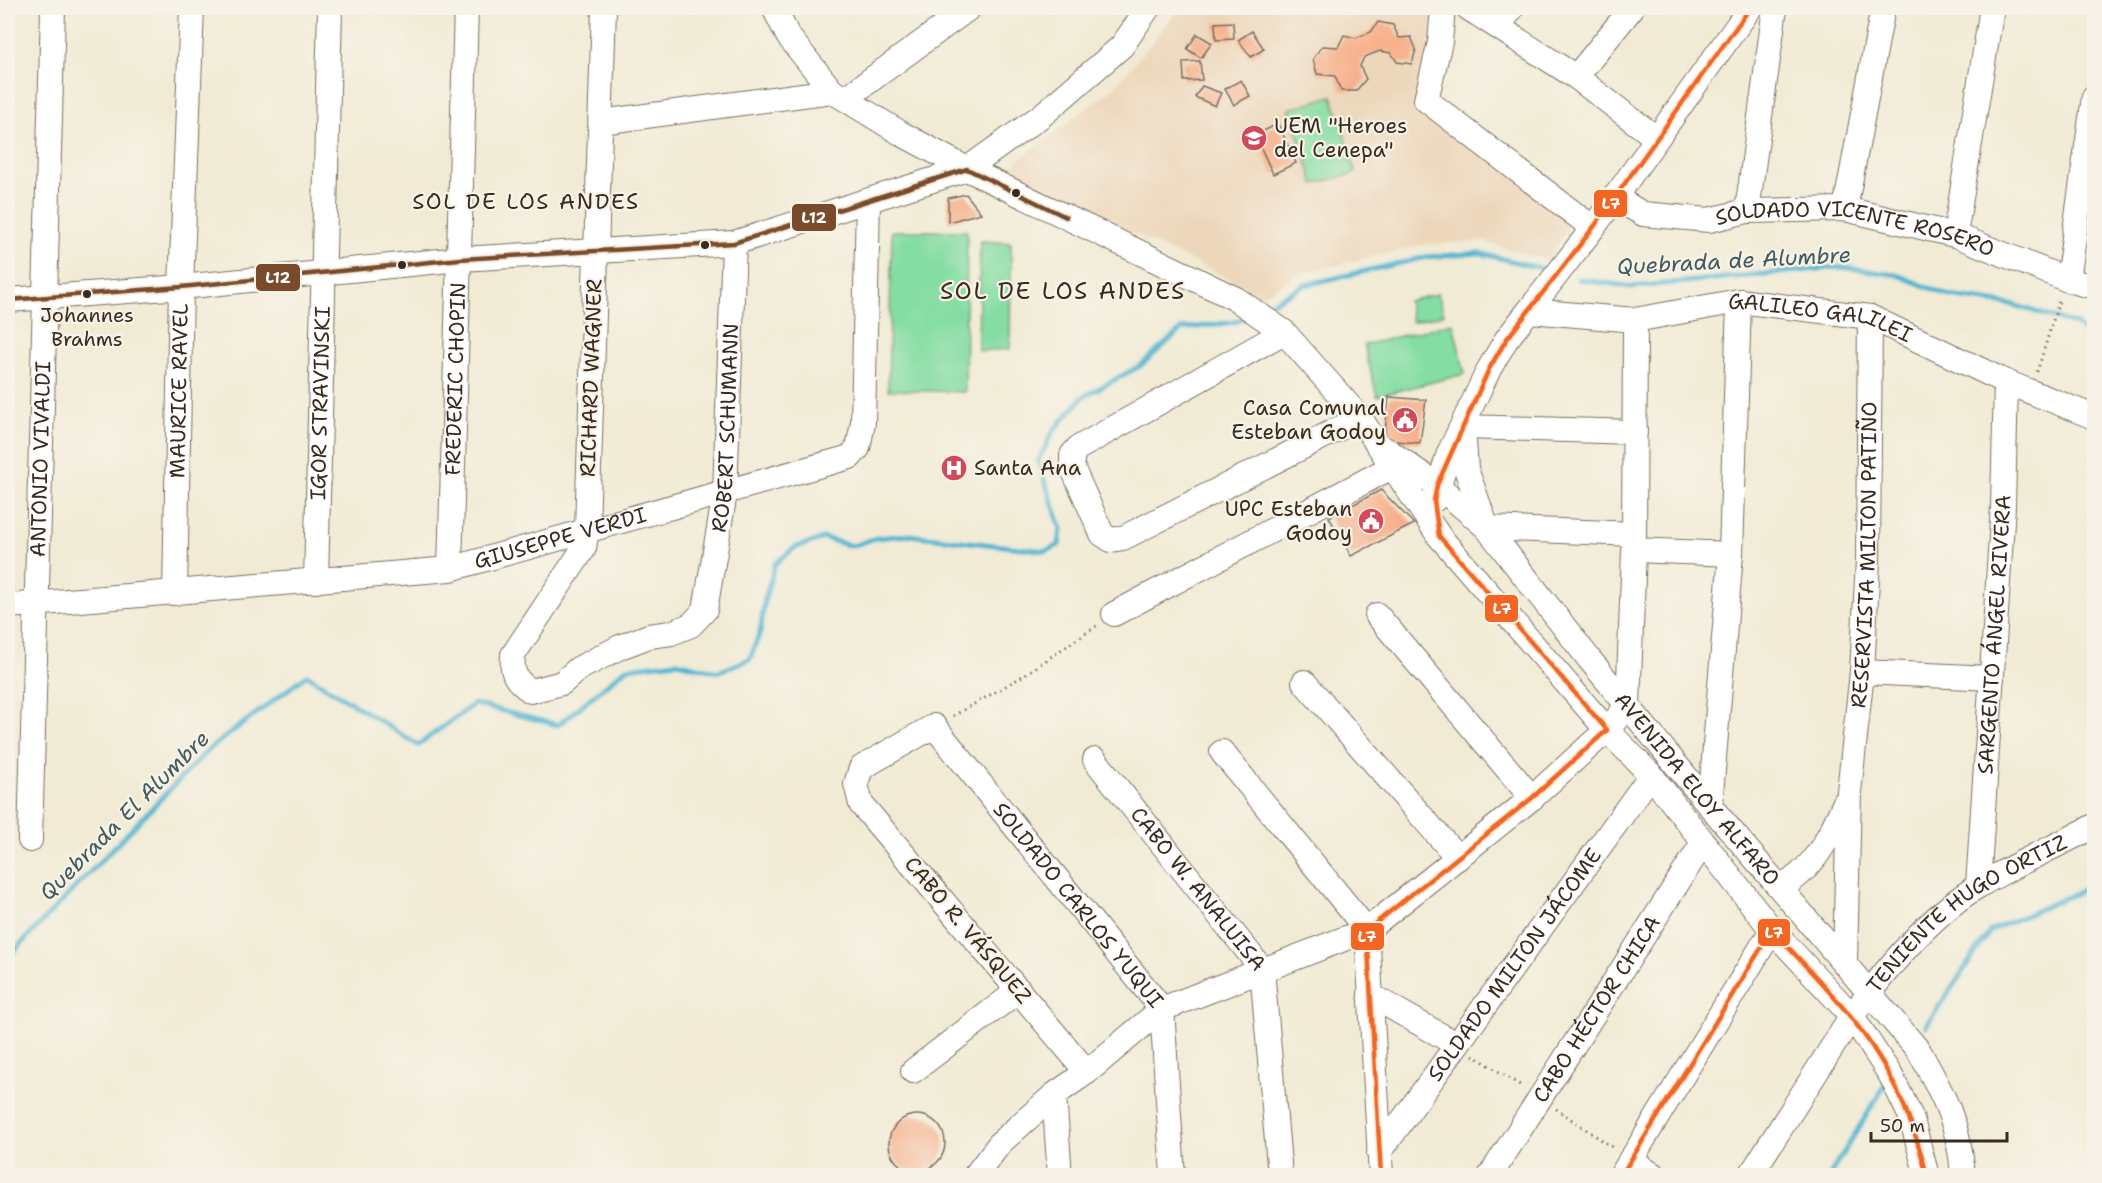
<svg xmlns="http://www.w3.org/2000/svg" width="2102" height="1183" font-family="'Shantell Sans',sans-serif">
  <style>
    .built { fill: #edd7bb }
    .green { fill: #84dda3; stroke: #608460; stroke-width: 1.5 }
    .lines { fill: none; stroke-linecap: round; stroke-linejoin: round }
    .stream { stroke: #52b5d1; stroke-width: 5 }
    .building { fill: #f7b08b }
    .minor-casing { stroke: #7b6e5e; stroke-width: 26 }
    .path { stroke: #7b6e5e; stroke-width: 3; stroke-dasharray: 1.5 4.5; stroke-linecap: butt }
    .minor { stroke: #fff; stroke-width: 24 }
    .bus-1-casing { stroke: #f7f3e8; stroke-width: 9 }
    .bus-2-casing { stroke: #f7f3e8; stroke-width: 9 }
    .bus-1 { stroke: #f26522; stroke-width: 4.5 }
    .bus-2 { stroke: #7a4b2a; stroke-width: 4.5 }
    .bus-dot { fill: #3b2a1e; stroke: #f7f3e8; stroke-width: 2 }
    .labels { text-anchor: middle; stroke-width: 4.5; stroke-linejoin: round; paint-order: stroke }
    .bus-label { font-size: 20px; fill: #3b2a1e; stroke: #f7f3e8 }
    .poi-label { font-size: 21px; fill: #3b2a1e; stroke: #f7f3e8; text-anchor: start }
    .street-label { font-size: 21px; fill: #3b2a1e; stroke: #f7f3e8 }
    .neighbourhood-label { font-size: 22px; letter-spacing: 1.5px; fill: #3b2a1e; stroke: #f7f3e8 }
    .water-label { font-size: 22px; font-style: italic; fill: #435b5d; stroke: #f7f3e8 }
    .quarter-label { font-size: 24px; letter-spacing: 1.5px; fill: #3b2a1e; stroke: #f7f3e8 }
    .line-badge { stroke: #f7f3e8; stroke-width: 2 }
    .badge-label { font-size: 16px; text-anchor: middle; font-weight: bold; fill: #fff }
  </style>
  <rect width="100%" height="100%" fill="#f7f3e8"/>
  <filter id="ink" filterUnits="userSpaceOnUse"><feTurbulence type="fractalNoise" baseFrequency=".0167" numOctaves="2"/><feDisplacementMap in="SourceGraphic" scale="12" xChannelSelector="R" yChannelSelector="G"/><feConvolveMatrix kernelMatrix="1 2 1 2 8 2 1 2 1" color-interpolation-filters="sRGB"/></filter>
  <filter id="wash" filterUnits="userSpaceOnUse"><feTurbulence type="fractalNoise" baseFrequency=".008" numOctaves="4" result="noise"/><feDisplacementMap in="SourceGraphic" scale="24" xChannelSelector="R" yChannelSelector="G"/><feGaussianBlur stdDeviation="1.35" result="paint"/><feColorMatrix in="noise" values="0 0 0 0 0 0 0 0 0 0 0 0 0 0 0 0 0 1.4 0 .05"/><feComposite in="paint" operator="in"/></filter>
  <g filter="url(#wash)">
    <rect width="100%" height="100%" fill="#f1ebd5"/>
    <path class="built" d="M1180,8H1435L1420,95L1571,224L1548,260L1481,241L1424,245L1301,273L1263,295L1003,172L1115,87Z"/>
    <path class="green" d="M1332,96L1356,173L1314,184L1289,109Z
      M892,231H967L965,392L888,390Z
      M980,241L1011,243L1010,349L978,351Z
      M1438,294L1444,314L1412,322L1408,301Z
      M1453,323L1465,374L1377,396L1364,345Z"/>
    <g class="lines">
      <path class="stream" d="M1578,279L1632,287L1840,267L1897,275L1950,296L2014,305L2077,325L2094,340
        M1262,308L1305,285L1427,257L1479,253L1544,269
        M8,952L12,953L208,750L307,675L418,745L474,704L558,725L627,668L677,662L718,672L750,659L760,632L765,599L775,564L794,548L824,538L852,546L876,538L909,535L1046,551L1059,545L1061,528L1038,461L1054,430L1083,397L1140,366L1182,329L1235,322L1249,315
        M1926,1026L1990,931L2094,885
        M1829,1176L1884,1087"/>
    </g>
    <g id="blocks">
      <path class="building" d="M1233,22L1234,39L1216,40L1215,23Z
        M1378,22L1393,25L1399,38L1411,37L1416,49L1412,64L1397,62L1391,53L1380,51L1364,57L1360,66L1366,79L1356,91H1341L1335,76L1317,74L1313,59L1322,46L1338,47L1344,35L1356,38L1371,32Z
        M1252,31L1264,49L1251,57L1238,40Z
        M1197,34L1212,43L1201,58L1187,49Z
        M1200,61L1202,80L1184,81L1183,62Z
        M1241,80L1250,96L1234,105L1225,89Z
        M1202,86L1221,93L1215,106L1195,97Z
        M1278,124L1296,163L1273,174L1255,135Z
        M966,194L981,213L948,222V198Z
        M1389,397L1426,400L1420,443L1384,440Z
        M1381,490L1414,524L1351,556L1329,517Z
        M889 1143a28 28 0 1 1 56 0a28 28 0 1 1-56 0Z"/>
    </g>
  </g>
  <g filter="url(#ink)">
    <use href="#blocks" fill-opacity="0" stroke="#7b6e5e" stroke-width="1.5"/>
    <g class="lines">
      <defs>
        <g id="minor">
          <path id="s1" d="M604,8L587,529L584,548L513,655C511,674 516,681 531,691L562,683L578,669L620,647L649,636L671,633L691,625L705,610L725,493L734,243"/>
          <path d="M774,8L788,36L832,91L902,134L967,169L1236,299L1284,332L1360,418L1439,536L1607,730L1651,775L1772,930L1852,1016L1891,1076L1911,1117L1927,1176"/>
          <path d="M1443,8L1440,42L1426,100L1593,228"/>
          <path d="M1468,8L1576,77L1656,138"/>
          <path d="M1499,26L1512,8"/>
          <path d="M1576,77L1632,8"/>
          <path d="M846,98L969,8"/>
          <path d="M601,122L832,91"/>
          <path id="s2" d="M1614,197L1643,214L1709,220L1747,211L1845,209L1955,235L2068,280L2094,287"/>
          <path d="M1845,209L1883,8"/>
          <path d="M1747,211L1775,8"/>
          <path d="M1955,235L1992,8"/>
          <path d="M2068,280L2094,97"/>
          <path d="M8,300L181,287L460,259L734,243L967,169L1041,116L1122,46L1148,8"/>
          <path id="s3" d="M1530,311L1635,320L1739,301L1870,317L2006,382L2094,417"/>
          <path d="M1284,332L1078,448L1072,455V467L1102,534L1111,540L1123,538L1360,418"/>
          <path d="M1463,427L1466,469L1487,528L1634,534"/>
          <path d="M1463,427L1635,432"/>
          <path id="s4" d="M1387,450L1437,485L1487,528L1590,660L1710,806L1919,1051C1943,1094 1960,1125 1963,1176"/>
          <path d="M1434,500L1449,453L1489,369L1506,340L1593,228L1750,8"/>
          <path d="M1634,550L1731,554"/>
          <path id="s5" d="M450,569L466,8"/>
          <path id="s6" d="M316,581L330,8"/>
          <path id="s7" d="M175,593L181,287L192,8"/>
          <path id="s8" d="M8,606L450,569L850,457L858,448L863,423L868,202"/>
          <path d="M1114,614L1403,461"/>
          <path d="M1377,615L1532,798"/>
          <path d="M1862,672L1992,678"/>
          <path d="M1304,682L1458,858"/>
          <path d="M1222,752L1367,930L1381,1176"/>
          <path id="s9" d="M1095,760L1262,969L1280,1176"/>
          <path d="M1710,806L1731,554L1739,301"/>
          <path id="s10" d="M30,840L53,8"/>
          <path id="s11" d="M1978,886L2003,506L2006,382"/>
          <path d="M1780,888C1815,869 1829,837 1845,802"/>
          <path id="s12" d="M1845,962L1849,792L1862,672L1868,560L1870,317"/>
          <path d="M1370,995L1456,1044"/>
          <path d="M913,1071L1019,990"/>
          <path id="s13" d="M1087,1072L861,804L856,784L861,768L934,726L1162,1009L1173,1176"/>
          <path d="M1054,1095L1060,1176"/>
          <path id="s14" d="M1379,1153L1651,775"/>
          <path d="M1630,1160L1655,1176"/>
          <path d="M975,1176L1001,1142L1054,1095L1087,1072L1162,1009L1367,930L1532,798L1607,730L1628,705L1634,550L1635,320"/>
          <path id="s15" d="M1490,1176L1703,843"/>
          <path d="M1621,1176L1772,930"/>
          <path id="s16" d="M1750,1176L1852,1016C1885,970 1931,914 1980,885C2017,863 2057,846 2094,826"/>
        </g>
      </defs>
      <use href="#minor" class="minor-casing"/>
      <path class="path" d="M2037,372L2060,298
        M953,716L1018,679L1098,625
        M1473,1055L1523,1087
        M1556,1109L1615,1149"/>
      <use href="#minor" class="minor"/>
      <defs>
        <path id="bus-1" d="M1381,1176L1367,930L1532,798L1607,730L1439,536L1434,501L1437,485L1489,369L1506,340L1593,228L1750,8
          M1621,1176L1772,930C1850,1013 1899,1060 1927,1176"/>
        <path id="bus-2" d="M8,300L181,287L460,259L734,243L967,169L1066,217"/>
      </defs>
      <use href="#bus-1" class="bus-1-casing"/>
      <use href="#bus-2" class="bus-2-casing"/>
      <use href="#bus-1" class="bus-1"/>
      <use href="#bus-2" class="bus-2"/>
    </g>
  </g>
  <defs>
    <symbol id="school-disc" viewBox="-11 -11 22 22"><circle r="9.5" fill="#d1495b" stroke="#f7f3e8"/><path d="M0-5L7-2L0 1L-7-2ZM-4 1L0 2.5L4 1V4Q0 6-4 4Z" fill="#fff"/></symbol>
    <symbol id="civic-disc" viewBox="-11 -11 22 22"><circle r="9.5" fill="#d1495b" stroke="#f7f3e8"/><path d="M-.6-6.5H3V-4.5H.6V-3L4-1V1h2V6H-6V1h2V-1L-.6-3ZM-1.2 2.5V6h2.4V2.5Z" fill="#fff"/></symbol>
    <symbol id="hospital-disc" viewBox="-11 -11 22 22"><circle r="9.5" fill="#d1495b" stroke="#f7f3e8"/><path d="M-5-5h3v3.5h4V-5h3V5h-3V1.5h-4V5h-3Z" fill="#fff"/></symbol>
  </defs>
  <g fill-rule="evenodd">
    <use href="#school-disc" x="1239" y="123" width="30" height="30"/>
    <use href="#civic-disc" x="1390" y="405" width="30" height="30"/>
    <use href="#hospital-disc" x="939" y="453" width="30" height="30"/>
    <use href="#civic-disc" x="1356" y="506" width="30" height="30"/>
  </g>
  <g class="bus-dot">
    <circle cx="1016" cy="193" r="5"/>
    <circle cx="705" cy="245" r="5"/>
    <circle cx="402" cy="265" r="5"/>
    <circle cx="87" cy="294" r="5"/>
  </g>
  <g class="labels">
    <g class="bus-label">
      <text x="87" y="322">Johannes<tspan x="87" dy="24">Brahms</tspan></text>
    </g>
    <g class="poi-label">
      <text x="1274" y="133">UEM "Heroes<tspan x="1274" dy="24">del Cenepa"</tspan></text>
      <text x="1386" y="415" text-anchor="end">Casa Comunal<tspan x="1386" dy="24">Esteban Godoy</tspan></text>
      <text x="974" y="475">Santa Ana</text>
      <text x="1352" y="516" text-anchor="end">UPC Esteban<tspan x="1352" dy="24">Godoy</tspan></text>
    </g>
    <g class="street-label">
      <text dy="7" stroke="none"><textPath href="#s2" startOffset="249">SOLDADO VICENTE ROSERO</textPath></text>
      <text dy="7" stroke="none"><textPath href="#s3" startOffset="294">GALILEO GALILEI</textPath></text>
      <text dy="7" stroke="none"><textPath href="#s5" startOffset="190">FREDERIC CHOPIN</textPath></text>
      <text transform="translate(591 378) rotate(-88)" y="7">RICHARD WAGNER</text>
      <text dy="7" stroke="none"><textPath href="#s7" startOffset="202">MAURICE RAVEL</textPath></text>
      <text dy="7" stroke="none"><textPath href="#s6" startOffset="178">IGOR STRAVINSKI</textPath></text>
      <text dy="7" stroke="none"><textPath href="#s1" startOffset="1092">ROBERT SCHUMANN</textPath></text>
      <text dy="7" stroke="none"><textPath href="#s10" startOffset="381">ANTONIO VIVALDI</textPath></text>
      <text dy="7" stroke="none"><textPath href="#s8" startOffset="558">GIUSEPPE VERDI</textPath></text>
      <text dy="7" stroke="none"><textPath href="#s12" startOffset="408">RESERVISTA MILTON PATIÑO</textPath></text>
      <text dy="7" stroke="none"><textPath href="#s11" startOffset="252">SARGENTO ÁNGEL RIVERA</textPath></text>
      <text dy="7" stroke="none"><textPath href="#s4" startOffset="462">AVENIDA ELOY ALFARO</textPath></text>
      <text dy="7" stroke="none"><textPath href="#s9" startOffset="165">CABO W. ANALUISA</textPath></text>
      <text dy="7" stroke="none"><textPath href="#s13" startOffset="702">SOLDADO CARLOS YUQUI</textPath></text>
      <text dy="7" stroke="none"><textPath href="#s16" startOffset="346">TENIENTE HUGO ORTIZ</textPath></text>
      <text transform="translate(968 930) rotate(50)" y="7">CABO R. VÁSQUEZ</text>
      <text dy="7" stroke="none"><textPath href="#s14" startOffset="232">SOLDADO MILTON JÁCOME</textPath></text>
      <text dy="7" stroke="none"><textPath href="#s15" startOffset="198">CABO HÉCTOR CHICA</textPath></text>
    </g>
    <g class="neighbourhood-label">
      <text x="526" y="209">SOL DE LOS ANDES</text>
    </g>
    <g class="water-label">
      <text transform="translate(1734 260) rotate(-3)" y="8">Quebrada de Alumbre</text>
      <text transform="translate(124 815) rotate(-45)" y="8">Quebrada El Alumbre</text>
    </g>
    <g class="quarter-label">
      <text x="1063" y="299">SOL DE LOS ANDES</text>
    </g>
  </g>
  <g class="line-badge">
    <rect x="1593" y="189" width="35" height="29" rx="6" fill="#f26522"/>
    <rect x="791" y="203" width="46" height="29" rx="6" fill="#7a4b2a"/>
    <rect x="255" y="263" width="46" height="29" rx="6" fill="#7a4b2a"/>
    <rect x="1484" y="594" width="35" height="29" rx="6" fill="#f26522"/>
    <rect x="1757" y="918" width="34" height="29" rx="6" fill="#f26522"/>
    <rect x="1350" y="922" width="35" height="29" rx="6" fill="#f26522"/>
  </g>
  <g class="badge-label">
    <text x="1611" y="209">L7</text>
    <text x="814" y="223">L12</text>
    <text x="278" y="283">L12</text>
    <text x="1502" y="614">L7</text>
    <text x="1774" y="938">L7</text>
    <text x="1367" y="942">L7</text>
  </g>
  <rect width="2102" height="1183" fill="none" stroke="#f7f3e8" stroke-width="30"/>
  <path d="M1871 1132v9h136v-9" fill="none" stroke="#3b2a1e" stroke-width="3"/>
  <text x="1880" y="1132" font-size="18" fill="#3b2a1e" stroke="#f7f3e8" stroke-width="4.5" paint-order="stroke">50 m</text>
</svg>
